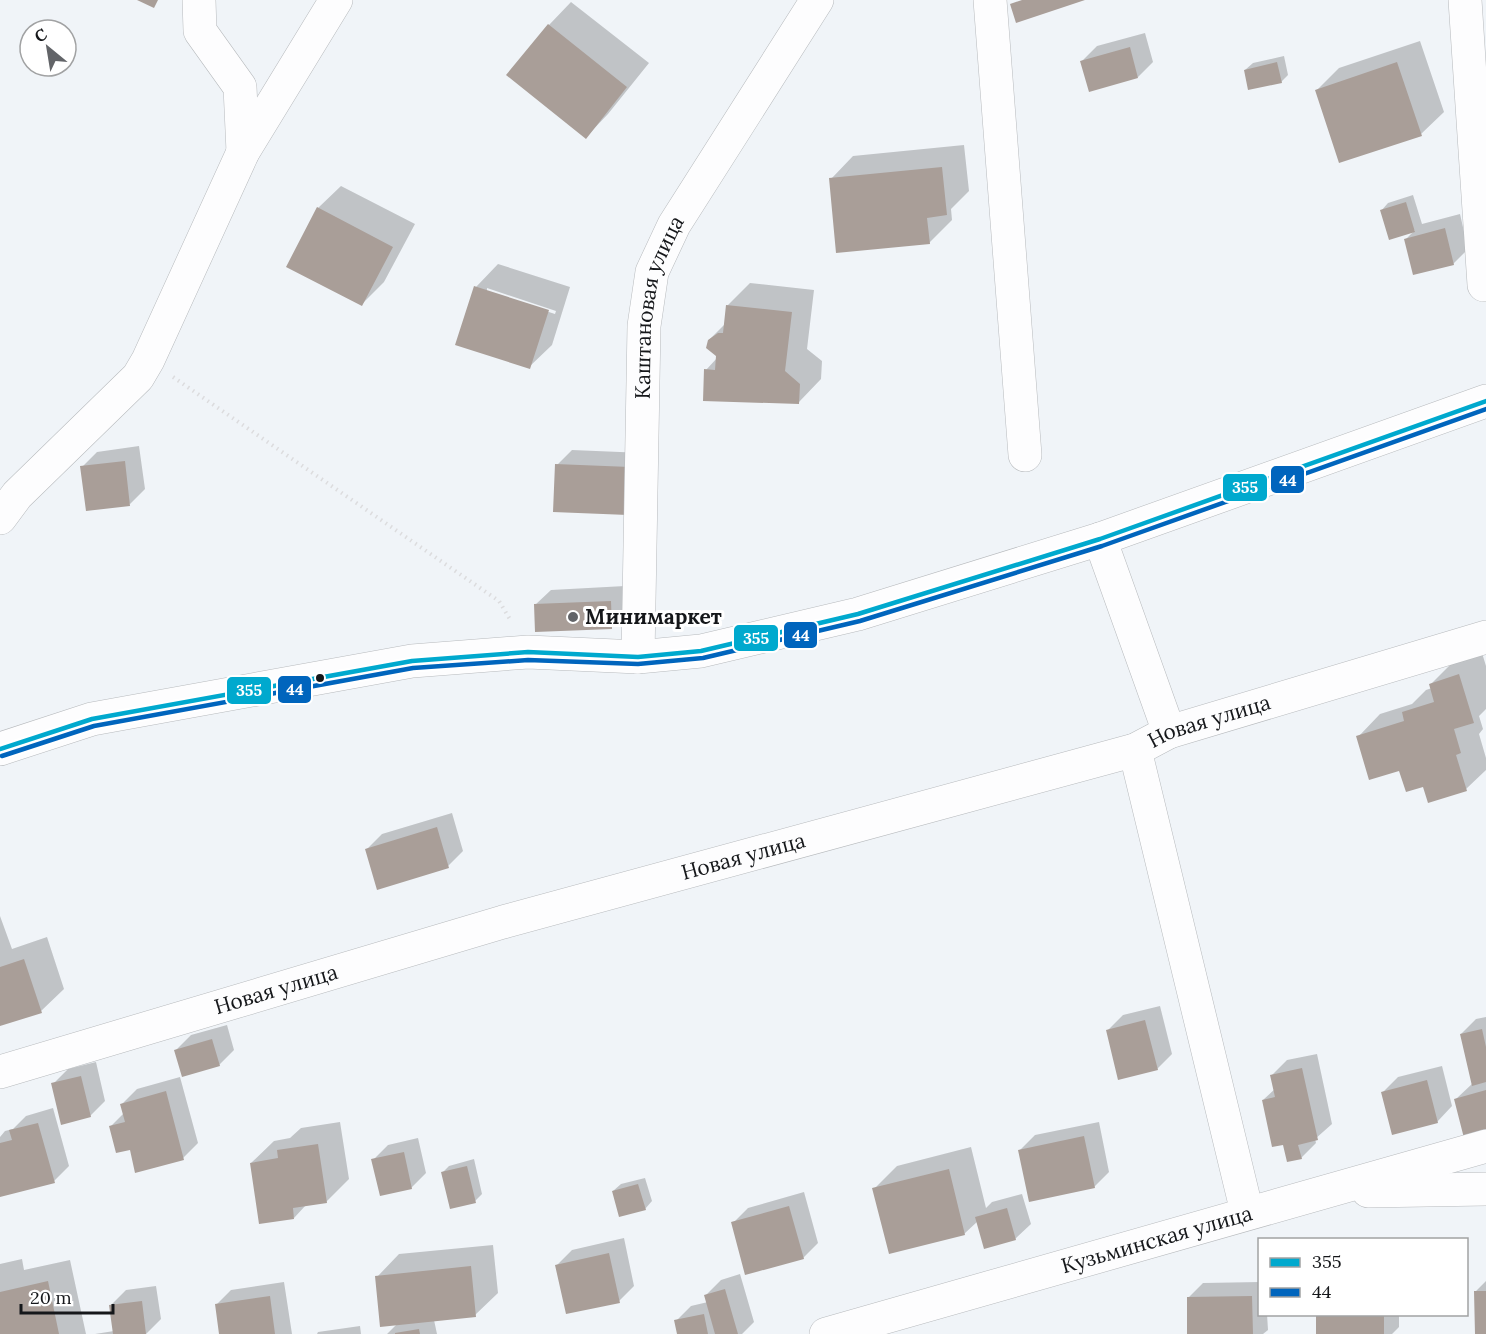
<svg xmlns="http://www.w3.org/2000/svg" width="1486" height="1334" font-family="Lora,serif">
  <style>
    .shadow { fill: #0003; fill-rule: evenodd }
    .building { fill: #a99e98 }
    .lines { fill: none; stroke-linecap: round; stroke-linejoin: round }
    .minor-casing { stroke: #b7babd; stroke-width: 34 }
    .path { stroke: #dcdcde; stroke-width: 4; stroke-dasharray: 1.5 4.5; stroke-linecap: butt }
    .minor { stroke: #fdfdfe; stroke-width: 33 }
    .bus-1-casing { stroke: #fff; stroke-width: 9 }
    .bus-2-casing { stroke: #fff; stroke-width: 9 }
    .bus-1 { stroke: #00a9ce; stroke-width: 4.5 }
    .bus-2 { stroke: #0065bd; stroke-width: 4.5 }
    .poi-dot { fill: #626468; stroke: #fff; stroke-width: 2 }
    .bus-dot { fill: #15171a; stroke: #fff; stroke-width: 2 }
    .labels { text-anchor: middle; stroke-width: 6; stroke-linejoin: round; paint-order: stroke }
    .street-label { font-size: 21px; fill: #15171a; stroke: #fff }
    .poi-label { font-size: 21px; font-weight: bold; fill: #15171a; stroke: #fff; text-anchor: start }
    .line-badge { stroke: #fff; stroke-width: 2 }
    .badge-label { font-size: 16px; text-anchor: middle; font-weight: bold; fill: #fff }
  </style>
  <rect width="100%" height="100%" fill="#f0f4f8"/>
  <path class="shadow" d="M571,2L649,63L608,114L586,137L508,75L549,25Z
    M1145,33L1153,62L1138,77L1082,61L1097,46Z
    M1420,41L1444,112L1421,134L1317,90L1339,68Z
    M1284,56L1288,75L1281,82L1245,70L1253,63Z
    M964,145L969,191L951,209L952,220L929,243L831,179L853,156Z
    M341,186L415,224L384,282L362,304L318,208Z
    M1413,195L1422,224L1460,214L1468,249L1453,264L1406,239L1415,230L1390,238L1381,211L1388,203Z
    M498,264L570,287L552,345L529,367L476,287ZM487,288L556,311L555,314L487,292Z
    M750,283L814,290L807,349L822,361L821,379L799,402L706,370L717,358L709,340L725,324L727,306Z
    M139,446L145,489L130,504L82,467L97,452Z
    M572,450L644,453L642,498L557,465Z
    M625,586L626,613L611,628L535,605L551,590Z
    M1482,653L1486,666V709L1479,716L1483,729L1479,734L1486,758V770L1466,789L1424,785L1358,737L1380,714L1412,704L1426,690L1432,688L1430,685L1453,662Z
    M452,813L463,851L448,866L367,849L382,834Z
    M0,916L12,949L47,937L64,989L41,1011L0,1024Z
    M1160,1006L1172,1054L1157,1069L1108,1030L1123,1015Z
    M1486,1017V1135L1456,1099L1473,1083L1461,1034L1476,1019Z
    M227,1025L234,1050L219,1065L176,1050L191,1035Z
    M1317,1054L1332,1124L1315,1139L1316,1143L1301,1158L1263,1100L1275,1089L1272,1075L1287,1060Z
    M96,1062L105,1101L90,1116L53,1084L68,1069Z
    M1442,1066L1452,1106L1437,1122L1383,1092L1398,1077Z
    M180,1077L198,1143L183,1158L110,1127L124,1113L122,1104L137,1089Z
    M53,1108L69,1166L54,1181L0,1195V1137L5,1131L13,1129L26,1116Z
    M340,1122L349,1179L326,1202L306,1205L294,1218L251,1163L274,1141L290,1138L301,1128Z
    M1099,1122L1109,1172L1094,1187L1020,1150L1035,1135Z
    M418,1138L426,1173L411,1188L373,1160L388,1145Z
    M971,1147L986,1208L992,1202L1022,1194L1031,1224L1015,1239L978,1221L964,1234L874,1189L897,1166Z
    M474,1159L482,1194L475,1201L442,1173L449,1166Z
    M645,1178L652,1201L645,1209L613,1191L621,1184Z
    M804,1192L818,1243L803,1258L733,1223L748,1208Z
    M624,1238L634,1286L619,1301L557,1265L572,1250Z
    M493,1245L498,1293L475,1315L434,1320L437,1334H387L397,1324L377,1277L399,1254Z
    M22,1259L24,1270L70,1260L86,1334H0V1264Z
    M740,1274L754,1322L742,1334H678L676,1321L691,1306L708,1302L706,1295L721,1280Z
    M1486,1281V1334H1476L1475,1292Z
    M284,1282L292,1334H220L216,1305L231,1290Z
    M1260,1282V1314H1267L1268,1330L1263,1334H1189L1188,1298L1203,1283Z
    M156,1286L161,1319L146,1334H95L114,1331L111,1305L126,1290Z
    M1318,1314H1399V1327L1392,1334H1318Z
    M360,1326L361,1334H317L318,1332Z"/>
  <path class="building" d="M137,0H158L154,8Z
    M1022,0H1085L1016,23L1010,4Z
    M548,24L627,87L586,139L506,75Z
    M1130,47L1138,78L1089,92L1080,61Z
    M1277,62L1282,83L1248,90L1244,70Z
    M1397,62L1422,136L1339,163L1315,90Z
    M942,167L947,215L927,218L930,244L836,253L829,178Z
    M1406,202L1415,232L1389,240L1380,210Z
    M317,207L393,247L362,306L286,267Z
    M1445,228L1454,265L1413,275L1404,239Z
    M474,286L549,310L530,369L455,345Z
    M726,305L792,312L785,371L800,384L799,404L703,401L704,369L715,370L716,356L706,348L708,340L718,333H723Z
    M125,461L130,506L86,511L80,466Z
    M555,464L630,467L628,515L553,512Z
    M611,601L612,629L535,632L534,604Z
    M1459,674L1474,723L1454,729L1461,753L1456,755L1467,791L1428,803L1423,787L1406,792L1399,771L1369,780L1356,736L1404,721L1402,712L1434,702L1429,684Z
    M437,827L449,868L377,890L365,849Z
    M24,959L42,1013L0,1026V967Z
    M1145,1020L1158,1070L1118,1080L1106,1030Z
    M1482,1029L1486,1047V1082L1472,1086L1460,1034Z
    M212,1039L220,1066L182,1077L174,1050Z
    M1302,1068L1318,1140L1298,1145L1302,1159L1287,1162L1283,1145L1272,1147L1262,1100L1275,1097L1270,1075Z
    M81,1076L91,1117L61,1125L51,1083Z
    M1427,1080L1438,1123L1392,1135L1381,1092Z
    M1486,1090V1136L1465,1142L1454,1099Z
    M166,1091L184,1160L135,1173L130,1150L116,1153L109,1126L125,1122L120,1104Z
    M38,1123L55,1183L0,1197V1143L12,1140L9,1130Z
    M1084,1136L1095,1188L1029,1202L1018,1150Z
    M318,1144L327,1203L293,1208L294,1219L259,1224L250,1163L278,1158L277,1150Z
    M404,1152L412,1189L380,1196L371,1159Z
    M467,1166L476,1203L450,1209L441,1172Z
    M949,1169L965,1235L889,1254L872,1188Z
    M638,1184L646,1210L619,1217L612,1191Z
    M789,1206L804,1259L745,1275L731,1222Z
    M1007,1208L1016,1240L984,1249L975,1217Z
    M609,1253L620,1303L566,1314L555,1265Z
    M471,1266L476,1317L380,1327L375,1276Z
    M48,1281L59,1334H0V1292Z
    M725,1289L738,1334H715L704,1295Z
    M1474,1291H1486V1334H1475Z
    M270,1296L275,1334H219L215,1304Z
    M1252,1296L1253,1334H1187V1297Z
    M142,1301L146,1334H113L109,1305Z
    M704,1314L708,1334H677L674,1320Z
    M1316,1314H1384V1334H1316Z
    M419,1329L420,1334H395V1333Z"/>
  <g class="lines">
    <defs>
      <g id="minor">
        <path d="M199,0L200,31L240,87L243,152"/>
        <path d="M990,0L1025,455"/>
        <path d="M1465,0L1484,285"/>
        <path d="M0,518L17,495L138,377L148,360L243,152L336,0"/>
        <path d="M1100,539L1169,732"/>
        <path id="s1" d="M638,657L644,326L652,272L674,225L817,0"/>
        <path d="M0,749L92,719L412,661L528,652L638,657L701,651L858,614L1100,539L1486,401"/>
        <path d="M1135,750L1247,1212"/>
        <path id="s2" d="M0,1072L503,922L1135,750L1169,732L1486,637"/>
        <path d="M1368,1191L1486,1189"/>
        <path id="s3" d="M826,1334L1486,1146"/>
      </g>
    </defs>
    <use href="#minor" class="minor-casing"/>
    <path class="path" d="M173,377L499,601L511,621"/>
    <use href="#minor" class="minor"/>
    <defs>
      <path id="bus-1" d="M0,749L92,719L412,661L528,652L638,657L701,651L858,614L1100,539L1486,401"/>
      <path id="bus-2" d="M2,756L94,726L413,668L528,660L638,664L703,658L860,621L1102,546L1486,409"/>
    </defs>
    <use href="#bus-1" class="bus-1-casing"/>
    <use href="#bus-2" class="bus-2-casing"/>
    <use href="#bus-1" class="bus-1"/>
    <use href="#bus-2" class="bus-2"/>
  </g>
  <circle class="poi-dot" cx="573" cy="617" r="6"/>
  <circle class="bus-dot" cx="320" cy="678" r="5"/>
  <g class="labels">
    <g class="street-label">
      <text dy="7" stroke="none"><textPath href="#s1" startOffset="352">Каштановая улица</textPath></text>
      <text dy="7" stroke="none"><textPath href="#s2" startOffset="1260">Новая улица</textPath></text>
      <text dy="7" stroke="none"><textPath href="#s2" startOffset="774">Новая улица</textPath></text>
      <text dy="7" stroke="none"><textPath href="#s2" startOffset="288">Новая улица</textPath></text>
      <text dy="7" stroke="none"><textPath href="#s3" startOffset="344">Кузьминская улица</textPath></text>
    </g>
    <g class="poi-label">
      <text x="585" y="624">Минимаркет</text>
    </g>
  </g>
  <g class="line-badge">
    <rect x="1270" y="465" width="35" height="29" rx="6" fill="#0065bd"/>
    <rect x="1222" y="473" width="46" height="29" rx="6" fill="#00a9ce"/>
    <rect x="783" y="621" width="35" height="28" rx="6" fill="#0065bd"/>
    <rect x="733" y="624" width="46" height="28" rx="6" fill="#00a9ce"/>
    <rect x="277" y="675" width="35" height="29" rx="6" fill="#0065bd"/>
    <rect x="226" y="676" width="46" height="29" rx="6" fill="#00a9ce"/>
  </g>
  <g class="badge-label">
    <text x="1288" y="486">44</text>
    <text x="1245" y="493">355</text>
    <text x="801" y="641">44</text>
    <text x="756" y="644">355</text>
    <text x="295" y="695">44</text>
    <text x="249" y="696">355</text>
  </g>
  <rect x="1258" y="1238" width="210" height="78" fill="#ffffff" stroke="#a1a2a3" stroke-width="1.5"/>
  <rect x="1270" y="1258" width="30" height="9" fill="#00a9ce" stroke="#a1a2a3" stroke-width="1.5"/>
  <text x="1312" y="1268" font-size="18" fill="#15171a">355</text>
  <rect x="1270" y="1288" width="30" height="9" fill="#0065bd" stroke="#a1a2a3" stroke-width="1.5"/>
  <text x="1312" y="1298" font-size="18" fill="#15171a">44</text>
  <g transform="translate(48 48) rotate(330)"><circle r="28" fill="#ffffff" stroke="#a1a2a3" stroke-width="1.5"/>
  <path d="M0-4.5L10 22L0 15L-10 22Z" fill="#626468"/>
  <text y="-9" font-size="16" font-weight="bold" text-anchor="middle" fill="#15171a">С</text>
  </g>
  <path d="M21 1304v9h92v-9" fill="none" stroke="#15171a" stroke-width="3"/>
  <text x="30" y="1304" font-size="18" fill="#15171a" stroke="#ffffff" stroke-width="4.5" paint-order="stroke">20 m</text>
</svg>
